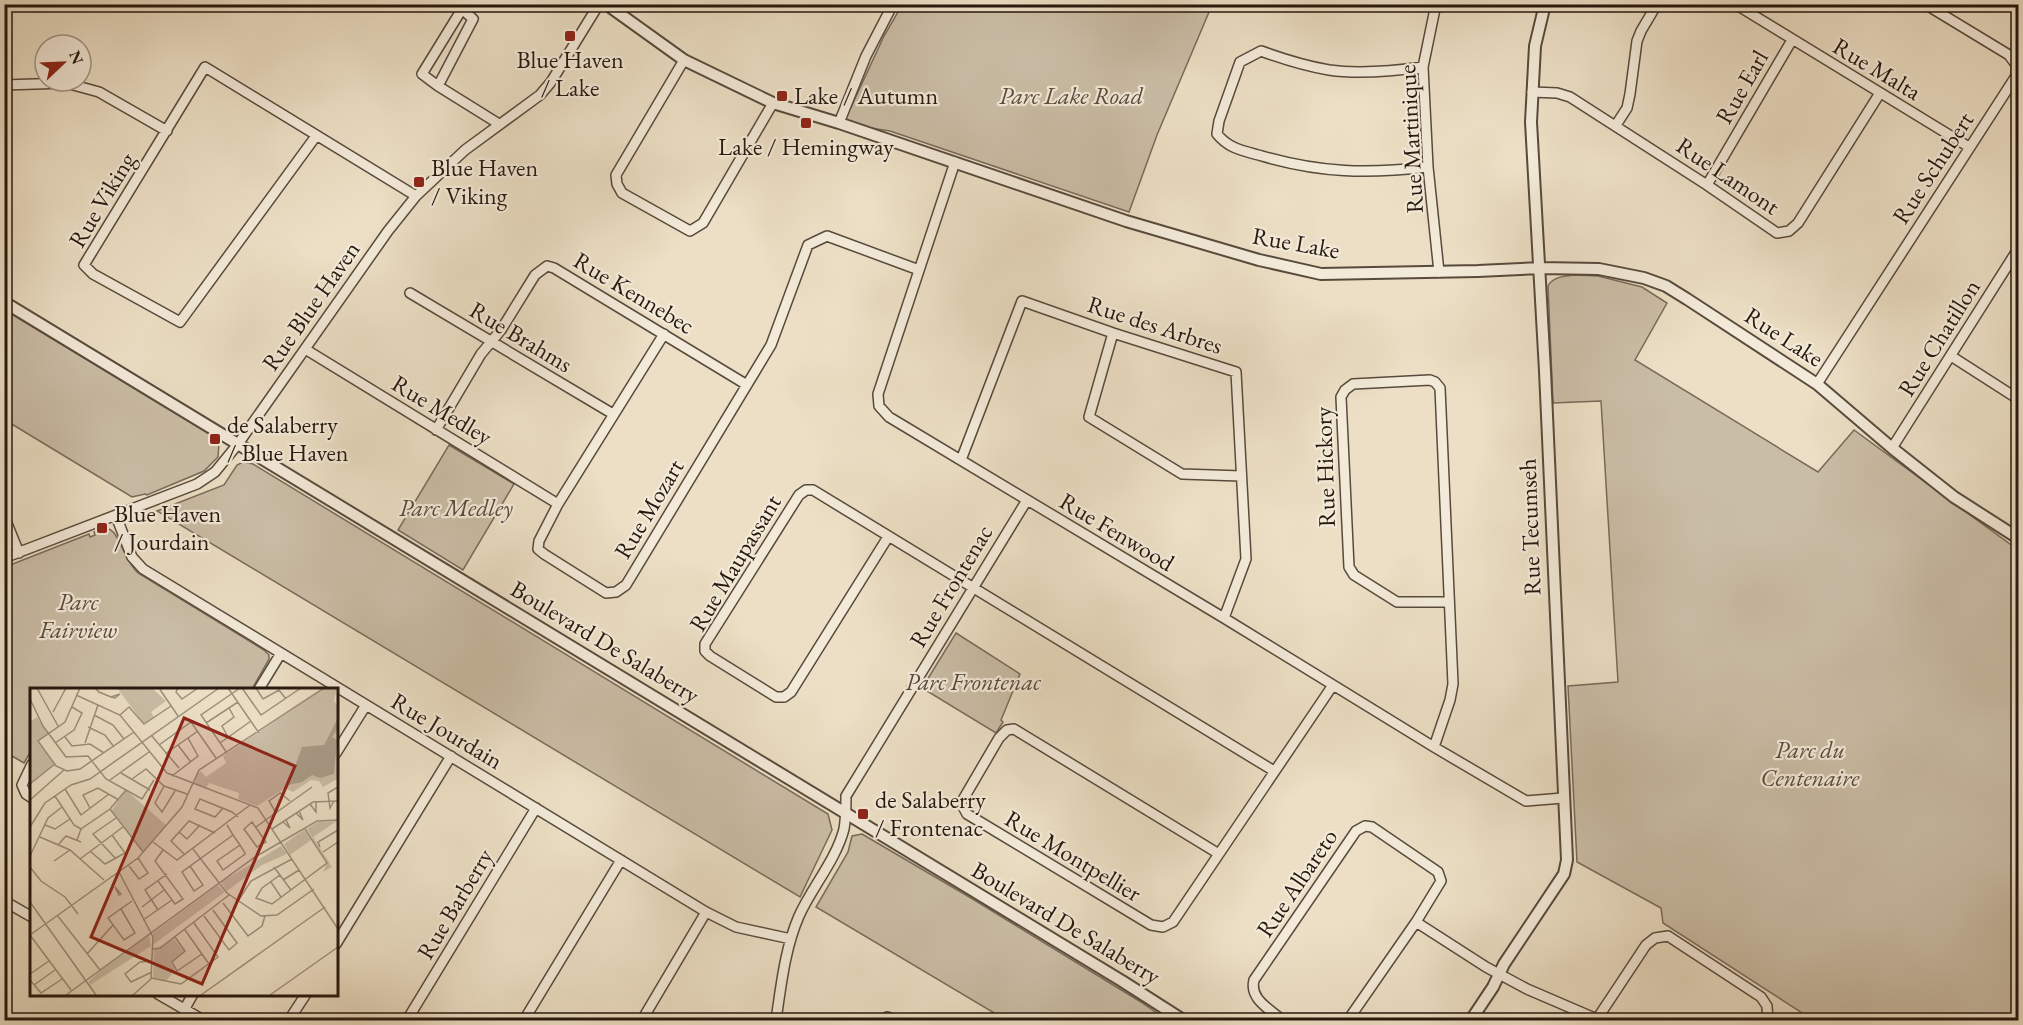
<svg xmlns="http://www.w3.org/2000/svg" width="2023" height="1025" font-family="'EB Garamond',serif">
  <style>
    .green { fill: #cabda6; stroke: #786a5a; stroke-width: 1.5 }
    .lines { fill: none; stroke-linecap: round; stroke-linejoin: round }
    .minor-casing { stroke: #584a3c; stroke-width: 12 }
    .tertiary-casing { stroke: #584a3c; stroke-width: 14 }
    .minor { stroke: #f3ead9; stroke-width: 9 }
    .tertiary { stroke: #f3ead9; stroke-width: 10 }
    .poi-dot { fill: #8f2418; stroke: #f3ead9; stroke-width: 2 }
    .labels { text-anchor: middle; stroke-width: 4.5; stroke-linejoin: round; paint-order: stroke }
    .poi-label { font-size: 24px; fill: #26180e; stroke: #f3ead9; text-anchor: start }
    .street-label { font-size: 24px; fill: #26180e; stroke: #f3ead9 }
    .park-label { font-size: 24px; font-style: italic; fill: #574a3c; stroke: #f3ead9 }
    .inset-road { fill: none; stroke: #9d8f7c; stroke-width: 1.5 }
    .view { fill: #8f2418; fill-opacity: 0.15; stroke: #8f2418; stroke-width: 3 }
    .inset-edge { fill: none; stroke: #26180e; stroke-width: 3 }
  </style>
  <rect width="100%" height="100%" fill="#ecdfc5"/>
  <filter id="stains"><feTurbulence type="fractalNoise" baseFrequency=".00333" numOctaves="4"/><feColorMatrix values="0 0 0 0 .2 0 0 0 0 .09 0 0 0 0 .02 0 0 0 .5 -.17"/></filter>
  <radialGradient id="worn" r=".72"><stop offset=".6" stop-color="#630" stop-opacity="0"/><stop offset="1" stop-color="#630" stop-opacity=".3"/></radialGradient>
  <path class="green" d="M902,5H1212L1157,135L1129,212L890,131L839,123L851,107L884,36Z
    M1576,275L1598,276L1642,287L1667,303L1635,360L1818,472L1854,430L2018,550V1020H1813L1663,923L1661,908L1577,862L1568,686L1618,682L1601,401L1553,403L1548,286C1553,276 1566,276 1576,275Z
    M5,310L216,438L219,444L218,457L204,471L147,495L145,494L132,497L5,420Z
    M449,445L514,484L463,570L398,530Z
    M243,462L253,464L828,814L832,830L800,897L157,511L224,485L237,465Z
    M106,528C120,530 123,560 138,573L264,650L269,655V659L252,689H32L31,751L24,763L5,752V567L89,534L90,537L95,535L94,532Z
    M956,633L1020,674L1001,720L1003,722L996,733L922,688Z
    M862,834L971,898L1141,1002L1167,1020H1006L816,907L848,852L852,836Z"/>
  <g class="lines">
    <defs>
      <path id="minor" d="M1436,4L1423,67L1428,167L1439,272
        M1735,4L1969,147
        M684,60L616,175L617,184L622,193L690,231L703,223L773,103
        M1423,67C1394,71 1357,74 1329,70C1305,66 1283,59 1261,51L1240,62L1219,121L1217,134C1229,149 1244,151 1262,156C1321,173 1367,174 1428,167
        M4,85L66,83L99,92L167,131
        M438,86L473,19L462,9L422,74L438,86L499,124
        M1532,92L1557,93L1570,97L1707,185L1777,233L1789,231L1798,223L1880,93
        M839,123L866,56L893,4
        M1616,125L1627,108L1630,94L1637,41L1641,31L1657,4
        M316,136L180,322L93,274L84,265L205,67L416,196
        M955,162L878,394L879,406L889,417L1224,618L1434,747L1526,801L1563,798
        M1707,185L1792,40
        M410,293L613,414
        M1113,333L1089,417L1182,474L1241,476
        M664,334L558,504L539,541L538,549L544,554L606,593L616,592L626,585L771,345L808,245L827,236L919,270
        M305,349L558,504
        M1951,356L2018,399
        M1817,384L2016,76L2017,66L2009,55L1925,4
        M436,430L481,354L501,330L535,275L547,266L554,268L747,385
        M1892,448L2018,249
        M961,460L1022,301L1113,333L1236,372L1246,559L1224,618
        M4,516L19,553
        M116,516L132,557L143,569L706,912L736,927L791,939
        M888,537L791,692L784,697H776L710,656L705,651V644L799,495L806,490H813L1274,771
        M4,558L197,484L215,472L238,444L388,231L416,196L465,150L540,95L551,82L599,4
        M259,689L281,653
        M1434,747L1450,700L1453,684L1440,388L1435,382L1430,380L1353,384L1345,390L1341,397L1349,567L1354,575L1397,602H1448
        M336,753L366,705
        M32,764L22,785L26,794L32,798
        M1219,854L1014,729L1007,730L999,738L961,803L967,814L1151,925L1163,927L1173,922L1333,685
        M4,901L32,917
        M1416,922L1486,967L1527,989L1599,1020
        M336,944L451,756
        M158,994L203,1020
        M184,1010L193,994
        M1597,1019L1646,945L1655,938L1668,936L1761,997L1767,1006L1768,1020
        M289,1020L306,994
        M407,1020L536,808
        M524,1020L621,860
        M642,1020L706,912
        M776,1020C781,986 785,948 799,916C812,887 836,860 844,829C846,818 846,807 846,796L1027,500
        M883,1020L887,1017L896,1020
        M1282,1020C1270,1009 1249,999 1254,980L1356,831L1365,826L1372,827L1438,872L1441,881L1416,922L1348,1020"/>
      <path id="tertiary" d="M606,4L684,60L773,103L839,123L1126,221L1259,260L1321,274L1478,271L1540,268L1599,269L1644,278L1666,286L1687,299L1817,384L1892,448L1954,497L2018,538
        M4,302L1122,981L1183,1020
        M1471,1020L1493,987L1504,964L1564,874L1567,860L1545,371L1531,122L1535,46L1545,4"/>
    </defs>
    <use href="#minor" class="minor-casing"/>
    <use href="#tertiary" class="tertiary-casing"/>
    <use href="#minor" class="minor"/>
    <use href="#tertiary" class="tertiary"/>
  </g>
  <g class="poi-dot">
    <rect x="564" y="30" width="12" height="12" rx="3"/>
    <rect x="776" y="90" width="12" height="12" rx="3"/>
    <rect x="800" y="117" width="12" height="12" rx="3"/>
    <rect x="413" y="176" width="12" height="12" rx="3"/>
    <rect x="209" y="433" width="12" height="12" rx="3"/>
    <rect x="96" y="522" width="12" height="12" rx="3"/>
    <rect x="857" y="808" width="12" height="12" rx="3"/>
  </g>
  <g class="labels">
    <g class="poi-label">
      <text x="570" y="68" text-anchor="middle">Blue Haven<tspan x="570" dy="28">/ Lake</tspan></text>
      <text x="794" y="104">Lake / Autumn</text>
      <text x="806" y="155" text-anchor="middle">Lake / Hemingway</text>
      <text x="431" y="176">Blue Haven<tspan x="431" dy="28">/ Viking</tspan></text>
      <text x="227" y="433">de Salaberry<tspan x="227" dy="28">/ Blue Haven</tspan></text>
      <text x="114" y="522">Blue Haven<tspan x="114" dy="28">/ Jourdain</tspan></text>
      <text x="875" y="808">de Salaberry<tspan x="875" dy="28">/ Frontenac</tspan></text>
    </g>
    <g class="street-label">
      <text transform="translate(1877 69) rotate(31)" y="8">Rue Malta</text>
      <text transform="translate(1742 87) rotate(-60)" y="8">Rue Earl</text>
      <text transform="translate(1411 139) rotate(-93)" y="8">Rue Martinique</text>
      <text transform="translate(1933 168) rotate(-57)" y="8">Rue Schubert</text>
      <text transform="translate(1728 176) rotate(34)" y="8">Rue Lamont</text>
      <text transform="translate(102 200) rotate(-59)" y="8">Rue Viking</text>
      <text transform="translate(1296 243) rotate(10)" y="8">Rue Lake</text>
      <text transform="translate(634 293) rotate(31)" y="8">Rue Kennebec</text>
      <text transform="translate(311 306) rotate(-55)" y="8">Rue Blue Haven</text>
      <text transform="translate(1155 325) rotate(18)" y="8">Rue des Arbres</text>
      <text transform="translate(521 337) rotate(31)" y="8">Rue Brahms</text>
      <text transform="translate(1784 337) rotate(33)" y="8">Rue Lake</text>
      <text transform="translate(1939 338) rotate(-58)" y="8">Rue Chatillon</text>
      <text transform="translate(442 410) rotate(31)" y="8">Rue Medley</text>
      <text transform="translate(1325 467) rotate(-92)" y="8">Rue Hickory</text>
      <text transform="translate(649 509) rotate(-59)" y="8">Rue Mozart</text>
      <text transform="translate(1530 527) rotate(-92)" y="8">Rue Tecumseh</text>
      <text transform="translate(1117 532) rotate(31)" y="8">Rue Fenwood</text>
      <text transform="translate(735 563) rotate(-59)" y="8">Rue Maupassant</text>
      <text transform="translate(951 586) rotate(-59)" y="8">Rue Frontenac</text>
      <text transform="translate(605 642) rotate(31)" y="8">Boulevard De Salaberry</text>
      <text transform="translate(447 731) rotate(31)" y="8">Rue Jourdain</text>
      <text transform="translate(1073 856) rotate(31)" y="8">Rue Montpellier</text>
      <text transform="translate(1297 883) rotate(-56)" y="8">Rue Albareto</text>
      <text transform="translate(455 904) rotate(-59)" y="8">Rue Barberry</text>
      <text transform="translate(1066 923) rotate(31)" y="8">Boulevard De Salaberry</text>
    </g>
    <g class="park-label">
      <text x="1071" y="104">Parc Lake Road</text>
      <text x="456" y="516">Parc Medley</text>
      <text x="78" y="610">Parc<tspan x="78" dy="28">Fairview</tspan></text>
      <text x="973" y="690">Parc Frontenac</text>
      <text x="1810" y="758">Parc du<tspan x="1810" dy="28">Centenaire</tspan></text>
    </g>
  </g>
  <g transform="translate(30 688)">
    <rect width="308" height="308" fill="#ecdfc5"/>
    <path d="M87,0H122L136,13L121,24L124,29L114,36ZM294,0H307L304,13L308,18L307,91L293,99L289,93L281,92L263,104L255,100L227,118L208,111L209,105L179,95L176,100L164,95L168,85L171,83L176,89L196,75L193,68ZM7,29L18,46L8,53L25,76L0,96V34ZM96,102L136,137L113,164L82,122ZM307,133L283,149L302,179L293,184L297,175L277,141L288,134ZM274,142L281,152L260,167L254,156ZM251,158L257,166L232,177L197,203L191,194ZM188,197L195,204L124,256L123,245ZM119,246L121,258L60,297L59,293L76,278ZM144,251L154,263L141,274L145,282L136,293L123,290L124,262Z" fill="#cabda6"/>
    <path d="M307,32V42L302,49L307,52L304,86L290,90L282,87L272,94L258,97L272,59L294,57Z" fill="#a99b87"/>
    <path class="inset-road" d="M7,0L28,38M50,0L35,34L8,53L26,78L37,83L50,81L104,44M65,0L69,4L81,9L85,10L90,6L81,9M129,0L148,28M148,0L146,4L152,11L168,0M198,0L229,45M212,0L231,27L271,0M226,0L233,11L249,2L256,11M46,7L90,27L137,85L228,120L308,241M0,11L13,38L36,69L58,68L76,91L112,111L124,92M23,24L36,0M64,27L83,37L94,51M90,27L99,19L114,36L141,18M176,35L208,14M58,39L75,47L84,59M121,47L149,80M35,49L42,58L60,56L74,65M198,49L192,38L204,29L199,20M25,55L44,42L52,25L42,19M55,55L68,17M190,55L221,33M129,57L161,34L186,70M148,57L160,73M197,65L171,27L210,0M135,66L168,43M91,85L120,102M142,88L168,68L158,50M102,91L116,81L134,98L157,106M80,92L119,64M0,96L25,76M134,98L125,115L132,124L145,103M35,101L51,127L79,106M25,108L44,137L51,141M0,112L34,82M304,113L300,120L298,105L308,99M280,116L286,124V113M60,120L53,107L68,100L89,112M193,120L185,129L165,121L170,111L202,124L208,129M80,121L113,164M245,123L239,113L250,105L260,113M266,125L273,132L269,123M222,134L236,154L227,159L214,141ZM253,134L260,140L256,132M15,137L25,141L40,131M197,137L203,147L210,157L215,165V166L193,182L187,173L210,157M0,139L15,115L41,97L60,91L189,0M226,139L282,99M242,141L283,114L308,113M149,144L157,151L170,137M10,149L40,162L74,192M47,152L51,141L80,121L96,102M123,154L147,172L220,117M28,157L36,148L51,154M290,159L288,154L308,142M163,161L197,205L231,228L247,227L284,201M60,163L75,176L95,165L82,147M293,164L308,154M155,167L141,153L159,133L185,145M0,168L18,130L32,119M50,171L93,139M86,171L63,146L86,130M24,173L40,162M99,178L109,191L118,185L108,170M160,178L173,197L164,203L152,184L203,147M0,179L11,193L35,209L48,226M244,179L261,202M89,184L123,249L121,291L103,307M250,187L232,200L226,210L242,216L297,175L275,141M253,192L269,182M128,193L145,216L153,211L125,173L133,162M241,194L251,209M85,199L91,206L89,207ZM208,213L221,193L262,171M0,214L66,307M193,215L218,248L232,238L235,228M112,219L134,202M91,221L105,245L94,252L78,230L102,213M128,222L115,202L137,186M27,227L70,282M174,228L199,262L207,255L183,222M113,232L142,212M155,242L179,276M0,247L108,170L152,119L169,82L294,0M0,247L41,302M145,249L155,263L142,274L147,283L172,266M123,261L130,260L199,207M57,266L83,237M122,284L101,294L95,286L110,274L122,273M0,286L19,273M121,290L151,296L188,269L164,235M0,292L11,305L32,291M4,297L25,282M36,307L225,169L287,133L308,132M171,307L295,219M240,307L308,259"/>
    <path class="view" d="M154,30L265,78L172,296L61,249Z"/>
    <rect width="308" height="308" class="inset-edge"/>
  </g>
  <rect width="2023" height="1025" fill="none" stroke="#ecdfc5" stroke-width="24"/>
  <rect x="6" y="6" width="2011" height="1013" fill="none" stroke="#26180e" stroke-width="3"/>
  <rect x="12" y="12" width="1999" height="1001" fill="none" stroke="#26180e" stroke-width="1.5"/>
  <g transform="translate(63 63) rotate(67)"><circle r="28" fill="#f3ead9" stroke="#a19688" stroke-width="1.5"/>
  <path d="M0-4.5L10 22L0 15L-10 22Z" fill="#8f2418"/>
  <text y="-9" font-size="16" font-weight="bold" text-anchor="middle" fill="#26180e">N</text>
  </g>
  <rect width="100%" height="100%" filter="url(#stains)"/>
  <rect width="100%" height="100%" fill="url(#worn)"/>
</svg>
